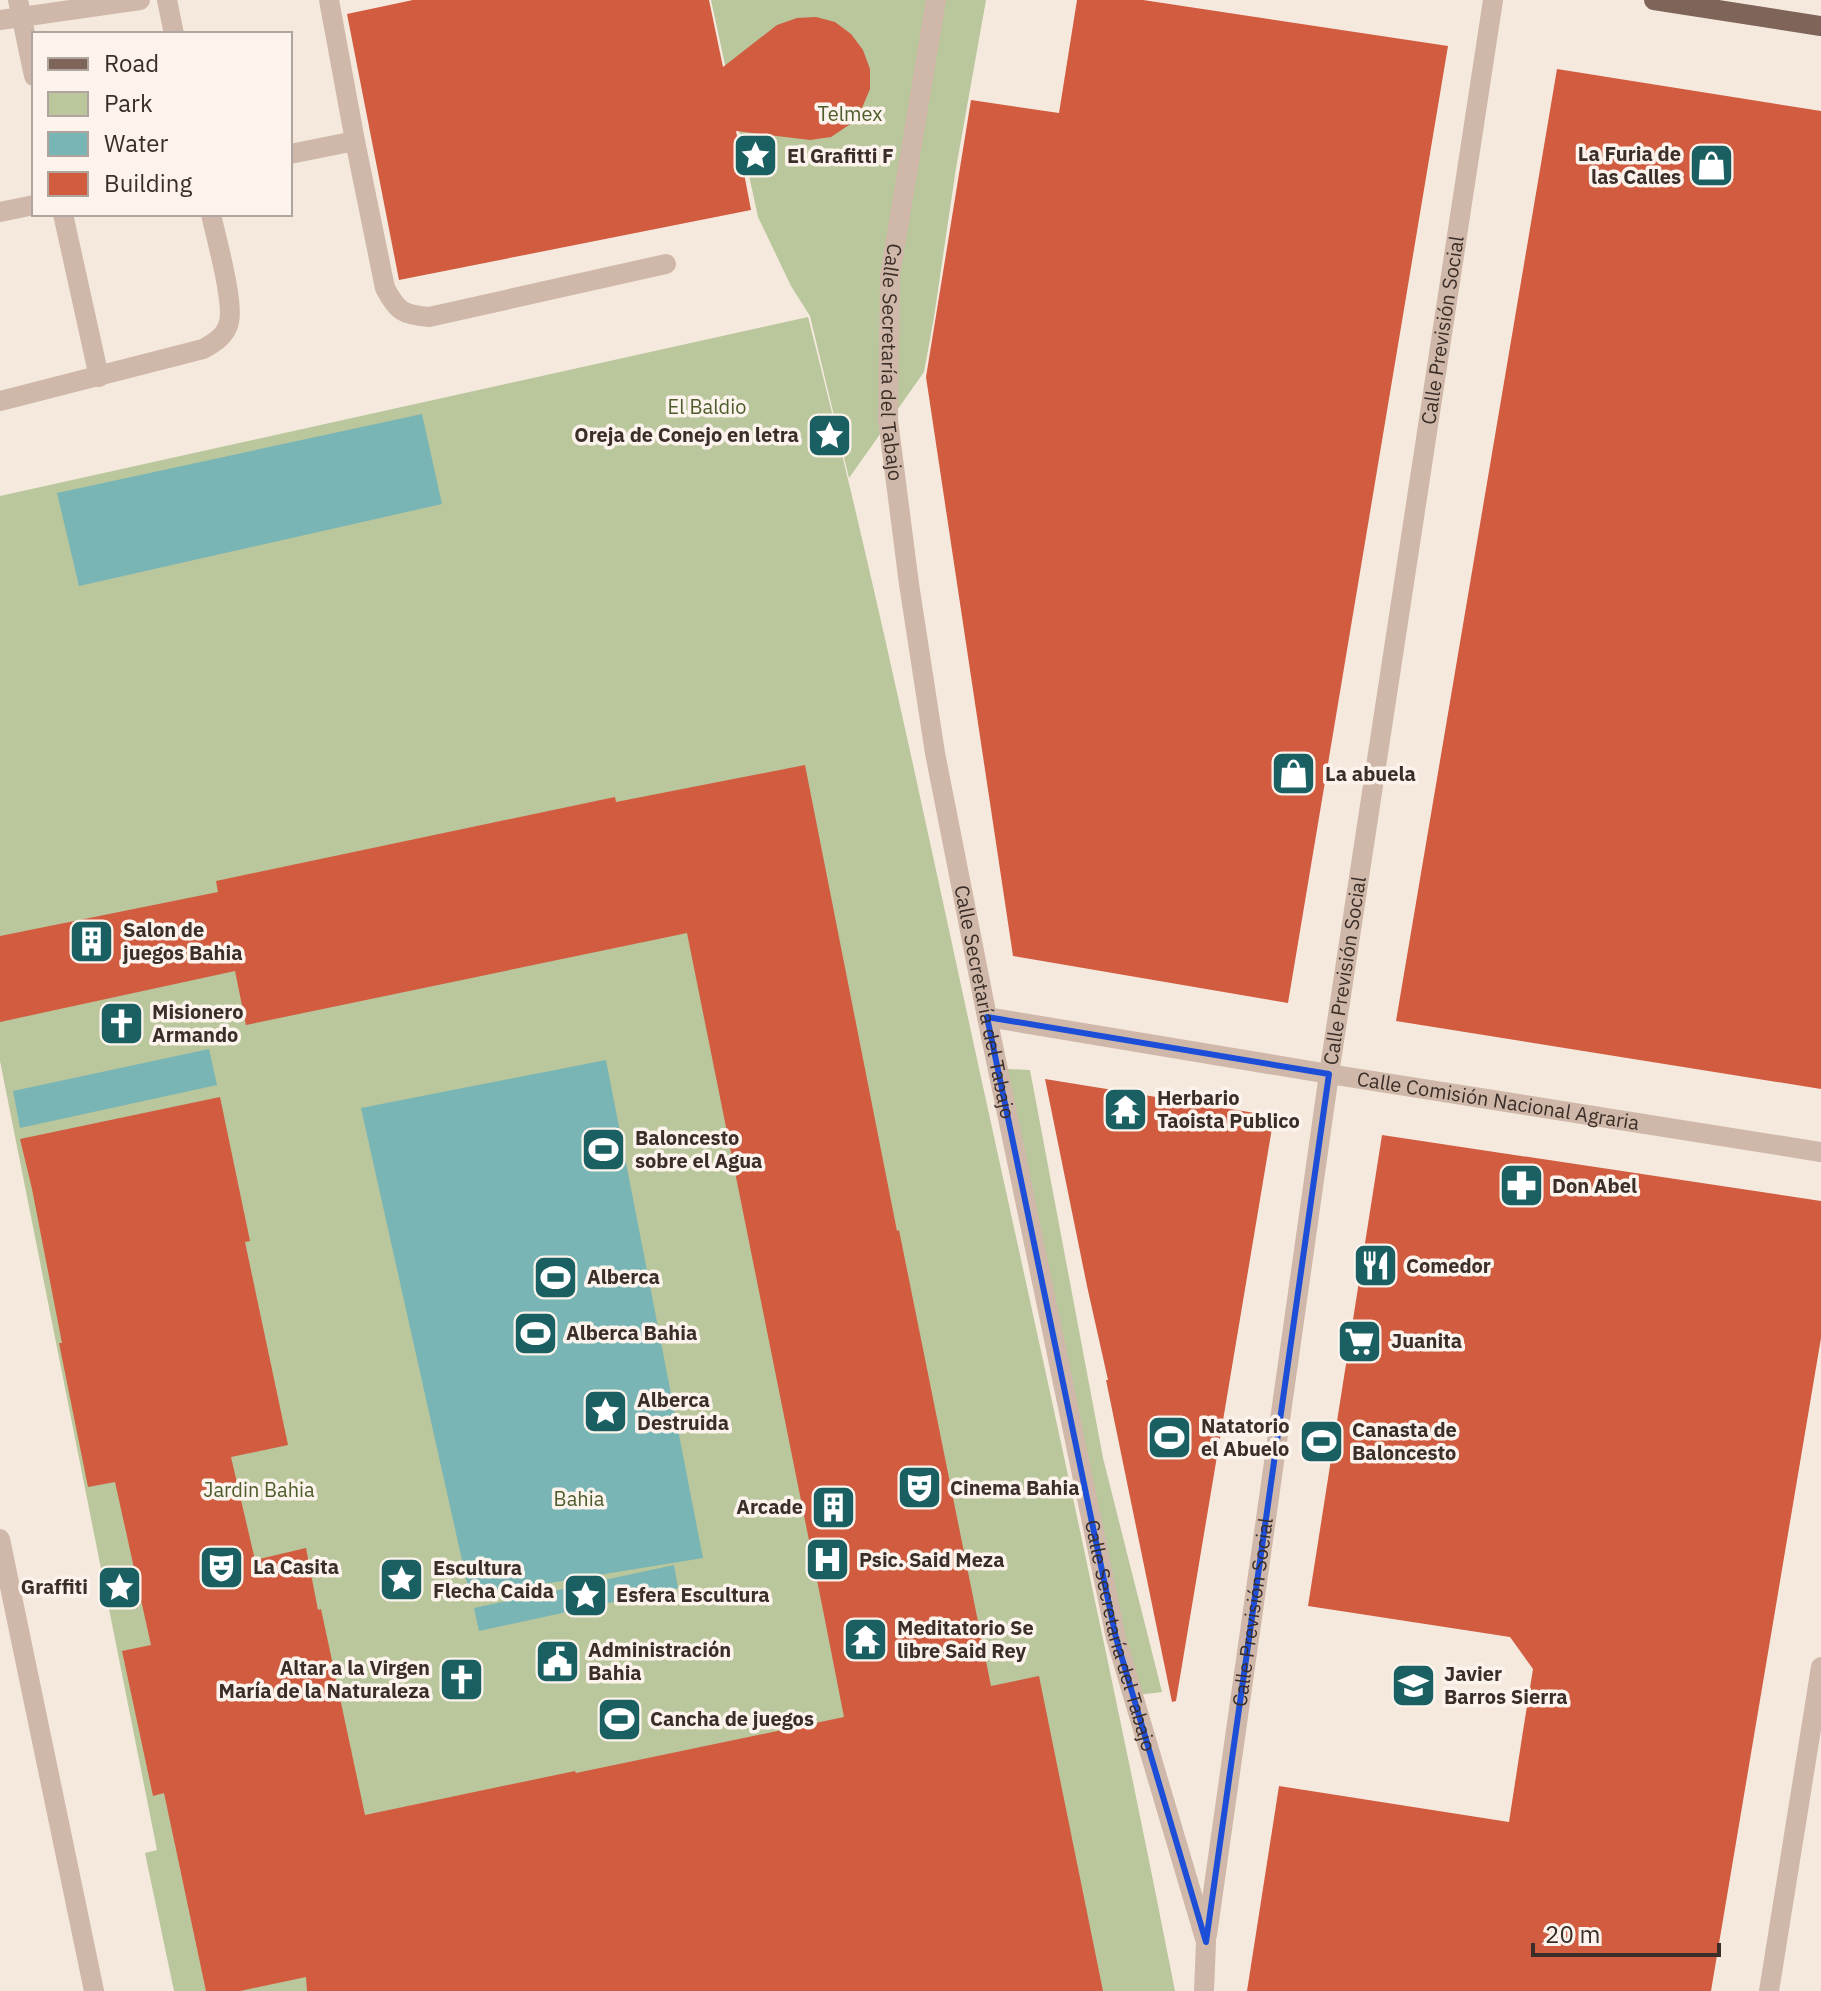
<svg xmlns="http://www.w3.org/2000/svg" width="1821" height="1991" font-family="'IBM Plex Sans',sans-serif">
  <style>
    .green { fill: #bac69c }
    .water { fill: #7ab5b5 }
    .building { fill: #d15c40 }
    .lines { fill: none; stroke-linecap: round; stroke-linejoin: round }
    .minor { stroke: #cfb8a9; stroke-width: 20 }
    .major { stroke: #7f6459; stroke-width: 20 }
    .marked { fill: none; stroke: #1d4ed8; stroke-width: 6; stroke-linejoin: round }
    .labels { text-anchor: middle; stroke-width: 7; stroke-linejoin: round; paint-order: stroke }
    .park-label { font-size: 20px; fill: #4d5c2a; stroke: #fcf4ec }
    .poi-label { font-size: 20px; font-weight: bold; fill: #3b2e29; stroke: #fcf4ec; text-anchor: start }
    .street-label { font-size: 20px; fill: #3b2e29; stroke: #fcf4ec }
  </style>
  <rect width="100%" height="100%" fill="#f5e9de"/>
  <path class="green" d="M711,0H986L956,168L934,317L924,372L849,478L810,316L791,286L758,217Z
    M808,317C872,567 925,820 980,1073C1047,1378 1115,1684 1175,1991H174L145,1853L157,1850L0,1061V496Z
    M988,1068L1030,1070L1103,1458L1162,1692L1129,1696Z"/>
  <path class="water" d="M422,414L442,504L79,586L57,493Z
    M209,1049L217,1085L20,1128L13,1091Z
    M606,1060L703,1558L470,1596L361,1108Z
    M674,1565L678,1588L479,1631L474,1608Z"/>
  <path class="building" d="M413,0H709L723,67L777,25L797,18L816,17L835,22L851,34L863,50L870,69V89L862,108L849,125L831,137L810,140L736,131L751,210L399,280L347,14Z
    M1077,0H1143L1448,46L1288,1003L1013,956L926,377L971,100L1059,113Z
    M1557,69L1821,111V1089L1396,1021Z
    M805,765L897,1231L899,1230L991,1686L1039,1676L1103,1991H307L306,1977L240,1991H206L164,1793L153,1796L122,1651L151,1645L115,1482L88,1487L59,1343H62L32,1189L20,1139L220,1097L250,1241L245,1242L288,1445L231,1457L255,1560L306,1548L318,1610L321,1609L365,1815L575,1771L576,1773L844,1717L822,1605L687,933L246,1025L235,971L0,1022V936L218,892L216,881L615,797L616,802Z
    M1045,1079L1274,1116L1176,1701L1172,1702L1106,1380H1108L1087,1286Z
    M1382,1135L1821,1201V1338L1711,1991H1247L1279,1786L1509,1822L1523,1731L1533,1669L1510,1637L1308,1606Z"/>
  <g class="lines">
    <g class="minor">
      <path d="M18,0L34,76"/>
      <path d="M167,0L174,34"/>
      <path id="s1" d="M936,0L890,275L888,420L909,584L935,753L987,1017L1116,1638L1206,1942L1204,1991"/>
      <path d="M0,20L140,0"/>
      <path d="M355,141L385,288C397,311 403,315 429,317L666,264"/>
      <path d="M290,154L355,141L329,0"/>
      <path d="M0,212L34,205"/>
      <path d="M63,214L99,377"/>
      <path d="M0,401L203,349C214,343 226,336 229,322C234,301 216,238 211,214"/>
      <path id="s2" d="M987,1017L1329,1074L1821,1152"/>
      <path d="M0,1539L94,1991"/>
      <path id="s3" d="M1207,1935L1329,1074L1493,0"/>
      <path d="M1769,1991L1821,1667"/>
    </g>
    <path class="major" d="M1654,0L1821,26"/>
  </g>
  <path class="marked" d="M987,1017L1329,1074L1206,1942L1116,1638Z"/>
  <defs>
    <symbol id="sight-square" viewBox="-11 -11 22 22"><rect x="-9" y="-9" width="18" height="18" rx="4" fill="#1a6062" stroke="#fcf4ec"/><path d="M0-6L1.8-2.2L6-1.7L2.9 1.2L3.7 5.4L0 3.3L-3.7 5.4L-2.9 1.2L-6-1.7L-1.8-2.2Z" fill="#fff"/></symbol>
    <symbol id="shop-square" viewBox="-11 -11 22 22"><rect x="-9" y="-9" width="18" height="18" rx="4" fill="#1a6062" stroke="#fcf4ec"/><path d="M-5-2.5h2.3a2.7 3.5 0 0 1 5.4 0H5L5.5 6h-11ZM-1.5-2.5h3a1.5 2.3 0 0 0-3 0Z" fill="#fff"/></symbol>
    <symbol id="building-square" viewBox="-11 -11 22 22"><rect x="-9" y="-9" width="18" height="18" rx="4" fill="#1a6062" stroke="#fcf4ec"/><path d="M-4-6H4V6H1V3H-1V6H-4ZM-2.5-4.3h1.7v1.8h-1.7ZM.8-4.3h1.7v1.8H.8ZM-2.5-1h1.7V.8h-1.7ZM.8-1h1.7V.8H.8Z" fill="#fff"/></symbol>
    <symbol id="church-square" viewBox="-11 -11 22 22"><rect x="-9" y="-9" width="18" height="18" rx="4" fill="#1a6062" stroke="#fcf4ec"/><path d="M-1.2-6h2.4v3.5h3.3v2.4h-3.3V6h-2.4V-.1h-3.3v-2.4h3.3Z" fill="#fff"/></symbol>
    <symbol id="temple-square" viewBox="-11 -11 22 22"><rect x="-9" y="-9" width="18" height="18" rx="4" fill="#1a6062" stroke="#fcf4ec"/><path d="M0-6L5-2H3V0L6.5 2.5H4V6H1.5V3h-3V6H-4V2.5H-6.5L-3 0V-2H-5Z" fill="#fff"/></symbol>
    <symbol id="stadium-square" viewBox="-11 -11 22 22"><rect x="-9" y="-9" width="18" height="18" rx="4" fill="#1a6062" stroke="#fcf4ec"/><path d="M0-5a6.5 5 0 1 0 0 10a6.5 5 0 1 0 0-10ZM-3.5-1.8h7v3.6h-7Z" fill="#fff"/></symbol>
    <symbol id="pharmacy-square" viewBox="-11 -11 22 22"><rect x="-9" y="-9" width="18" height="18" rx="4" fill="#1a6062" stroke="#fcf4ec"/><path d="M-2-6h4v4h4v4h-4v4h-4v-4h-4v-4h4Z" fill="#fff"/></symbol>
    <symbol id="restaurant-square" viewBox="-11 -11 22 22"><rect x="-9" y="-9" width="18" height="18" rx="4" fill="#1a6062" stroke="#fcf4ec"/><path d="M-5-6h1v4h1v-4h1v4h1v-4h1v5L-1.5 .5V6h-2V.5L-5-1ZM5-6V6H3V1.5H1.5Q1.5-4 5-6Z" fill="#fff"/></symbol>
    <symbol id="supermarket-square" viewBox="-11 -11 22 22"><rect x="-9" y="-9" width="18" height="18" rx="4" fill="#1a6062" stroke="#fcf4ec"/><path d="M-6-5.5h2.5l.6 2H6L4.5 2H-2.5L-4.4-4H-6ZM-1.5 3.2a1.3 1.3 0 1 0 .1 0ZM3 3.2a1.3 1.3 0 1 0 .1 0Z" fill="#fff"/></symbol>
    <symbol id="theatre-square" viewBox="-11 -11 22 22"><rect x="-9" y="-9" width="18" height="18" rx="4" fill="#1a6062" stroke="#fcf4ec"/><path d="M-5-5.5Q0-4 5-5.5V0Q5 5 0 6Q-5 5-5 0ZM-3.3-2.5H-1v1.5H-3.3ZM1-2.5H3.3v1.5H1ZM-2.8 1Q0 5.5 2.8 1Z" fill="#fff"/></symbol>
    <symbol id="hospital-square" viewBox="-11 -11 22 22"><rect x="-9" y="-9" width="18" height="18" rx="4" fill="#1a6062" stroke="#fcf4ec"/><path d="M-5-5h3v3.5h4V-5h3V5h-3V1.5h-4V5h-3Z" fill="#fff"/></symbol>
    <symbol id="civic-square" viewBox="-11 -11 22 22"><rect x="-9" y="-9" width="18" height="18" rx="4" fill="#1a6062" stroke="#fcf4ec"/><path d="M-.6-6.5H3V-4.5H.6V-3L4-1V1h2V6H-6V1h2V-1L-.6-3ZM-1.2 2.5V6h2.4V2.5Z" fill="#fff"/></symbol>
    <symbol id="school-square" viewBox="-11 -11 22 22"><rect x="-9" y="-9" width="18" height="18" rx="4" fill="#1a6062" stroke="#fcf4ec"/><path d="M0-5L7-2L0 1L-7-2ZM-4 1L0 2.5L4 1V4Q0 6-4 4Z" fill="#fff"/></symbol>
  </defs>
  <g fill-rule="evenodd">
    <use href="#sight-square" x="730" y="130" width="51" height="51"/>
    <use href="#shop-square" x="1686" y="140" width="51" height="51"/>
    <use href="#sight-square" x="804" y="410" width="51" height="51"/>
    <use href="#shop-square" x="1268" y="748" width="51" height="51"/>
    <use href="#building-square" x="66" y="916" width="51" height="51"/>
    <use href="#church-square" x="96" y="998" width="51" height="51"/>
    <use href="#temple-square" x="1100" y="1084" width="51" height="51"/>
    <use href="#stadium-square" x="578" y="1124" width="51" height="51"/>
    <use href="#pharmacy-square" x="1496" y="1160" width="51" height="51"/>
    <use href="#restaurant-square" x="1350" y="1240" width="51" height="51"/>
    <use href="#stadium-square" x="530" y="1252" width="51" height="51"/>
    <use href="#stadium-square" x="510" y="1308" width="51" height="51"/>
    <use href="#supermarket-square" x="1334" y="1316" width="51" height="51"/>
    <use href="#sight-square" x="580" y="1386" width="51" height="51"/>
    <use href="#stadium-square" x="1144" y="1412" width="51" height="51"/>
    <use href="#stadium-square" x="1296" y="1416" width="51" height="51"/>
    <use href="#theatre-square" x="894" y="1462" width="51" height="51"/>
    <use href="#building-square" x="808" y="1482" width="51" height="51"/>
    <use href="#hospital-square" x="802" y="1534" width="51" height="51"/>
    <use href="#theatre-square" x="196" y="1542" width="51" height="51"/>
    <use href="#sight-square" x="376" y="1554" width="51" height="51"/>
    <use href="#sight-square" x="94" y="1562" width="51" height="51"/>
    <use href="#sight-square" x="560" y="1570" width="51" height="51"/>
    <use href="#temple-square" x="840" y="1614" width="51" height="51"/>
    <use href="#civic-square" x="532" y="1636" width="51" height="51"/>
    <use href="#church-square" x="436" y="1654" width="51" height="51"/>
    <use href="#school-square" x="1388" y="1660" width="51" height="51"/>
    <use href="#stadium-square" x="594" y="1694" width="51" height="51"/>
  </g>
  <g class="labels">
    <g class="park-label">
      <text x="850" y="121">Telmex</text>
      <text x="707" y="414">El Baldio</text>
      <text x="259" y="1497">Jardin Bahia</text>
      <text x="579" y="1506">Bahia</text>
    </g>
    <g class="poi-label">
      <text x="1681" y="161" text-anchor="end">La Furia de<tspan x="1681" dy="23">las Calles</tspan></text>
      <text x="787" y="163">El Grafitti F</text>
      <text x="799" y="442" text-anchor="end">Oreja de Conejo en letra</text>
      <text x="1325" y="781">La abuela</text>
      <text x="123" y="937">Salon de<tspan x="123" dy="23">juegos Bahia</tspan></text>
      <text x="152" y="1019">Misionero<tspan x="152" dy="23">Armando</tspan></text>
      <text x="1157" y="1105">Herbario<tspan x="1157" dy="23">Taoista Publico</tspan></text>
      <text x="635" y="1145">Baloncesto<tspan x="635" dy="23">sobre el Agua</tspan></text>
      <text x="1552" y="1193">Don Abel</text>
      <text x="1406" y="1273">Comedor</text>
      <text x="587" y="1284">Alberca</text>
      <text x="566" y="1340">Alberca Bahia</text>
      <text x="1391" y="1348">Juanita</text>
      <text x="637" y="1407">Alberca<tspan x="637" dy="23">Destruida</tspan></text>
      <text x="1201" y="1433">Natatorio<tspan x="1201" dy="23">el Abuelo</tspan></text>
      <text x="1352" y="1437">Canasta de<tspan x="1352" dy="23">Baloncesto</tspan></text>
      <text x="950" y="1495">Cinema Bahia</text>
      <text x="803" y="1514" text-anchor="end">Arcade</text>
      <text x="859" y="1567">Psic. Said Meza</text>
      <text x="253" y="1574">La Casita</text>
      <text x="433" y="1575">Escultura<tspan x="433" dy="23">Flecha Caida</tspan></text>
      <text x="88" y="1594" text-anchor="end">Graffiti</text>
      <text x="616" y="1602">Esfera Escultura</text>
      <text x="897" y="1635">Meditatorio Se<tspan x="897" dy="23">libre Said Rey</tspan></text>
      <text x="588" y="1657">Administración<tspan x="588" dy="23">Bahia</tspan></text>
      <text x="430" y="1675" text-anchor="end">Altar a la Virgen<tspan x="430" dy="23">María de la Naturaleza</tspan></text>
      <text x="1444" y="1681">Javier<tspan x="1444" dy="23">Barros Sierra</tspan></text>
      <text x="650" y="1726">Cancha de juegos</text>
    </g>
    <g class="street-label">
      <text dy="7" stroke="none"><textPath href="#s3" startOffset="1622">Calle Previsión Social</textPath></text>
      <text dy="7" stroke="none"><textPath href="#s1" startOffset="366">Calle Secretaría del Tabajo</textPath></text>
      <text dy="7" stroke="none"><textPath href="#s3" startOffset="974">Calle Previsión Social</textPath></text>
      <text dy="7" stroke="none"><textPath href="#s1" startOffset="1014">Calle Secretaría del Tabajo</textPath></text>
      <text dy="7" stroke="none"><textPath href="#s2" startOffset="518">Calle Comisión Nacional Agraria</textPath></text>
      <text dy="7" stroke="none"><textPath href="#s3" startOffset="326">Calle Previsión Social</textPath></text>
      <text dy="7" stroke="none"><textPath href="#s1" startOffset="1662">Calle Secretaría del Tabajo</textPath></text>
    </g>
  </g>
  <rect x="32" y="32" width="260" height="184" fill="#fcf4ec" stroke="#afa59e" stroke-width="2"/>
  <rect x="48" y="58" width="40" height="12" fill="#7f6459" stroke="#afa59e" stroke-width="2"/>
  <text x="104" y="72" font-size="24" fill="#3b2e29">Road</text>
  <rect x="48" y="92" width="40" height="24" fill="#bac69c" stroke="#afa59e" stroke-width="2"/>
  <text x="104" y="112" font-size="24" fill="#3b2e29">Park</text>
  <rect x="48" y="132" width="40" height="24" fill="#7ab5b5" stroke="#afa59e" stroke-width="2"/>
  <text x="104" y="152" font-size="24" fill="#3b2e29">Water</text>
  <rect x="48" y="172" width="40" height="24" fill="#d15c40" stroke="#afa59e" stroke-width="2"/>
  <text x="104" y="192" font-size="24" fill="#3b2e29">Building</text>
  <path d="M1533 1943v12h186v-12" fill="none" stroke="#3b2e29" stroke-width="4"/>
  <text x="1545" y="1943" font-size="24" fill="#3b2e29" stroke="#fcf4ec" stroke-width="6" paint-order="stroke">20 m</text>
</svg>
